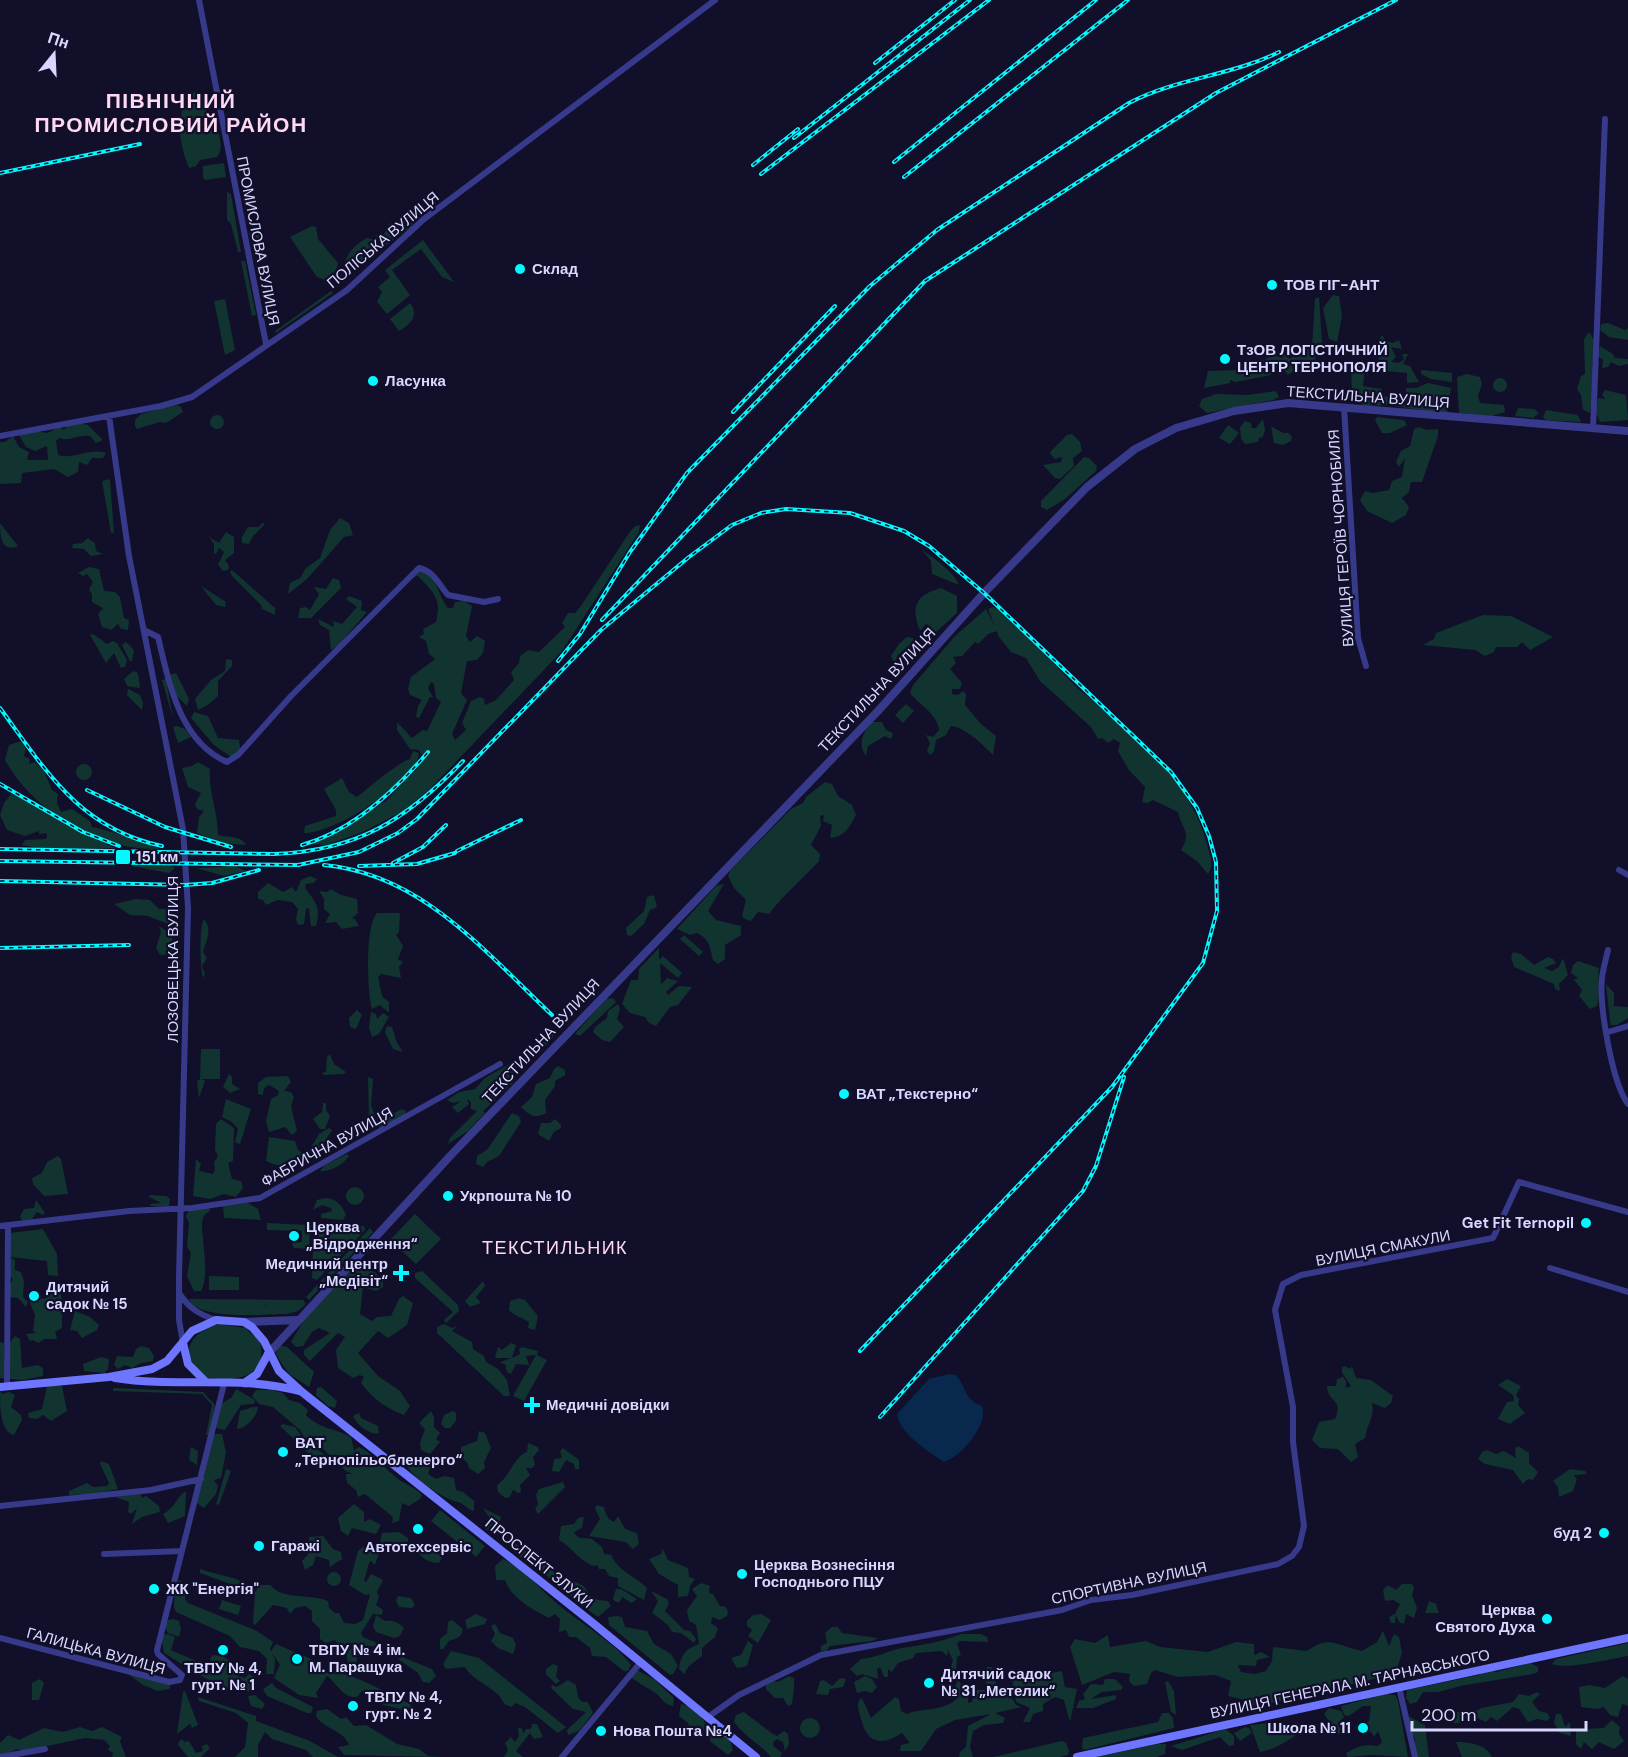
<svg xmlns="http://www.w3.org/2000/svg" width="1628" height="1757" font-family="'DM Sans',sans-serif">
  <style>
    .green { fill: #113430 }
    .water { fill: #09284e }
    .lines { fill: none; stroke-linecap: round; stroke-linejoin: round }
    .stream { stroke: #09284e; stroke-width: 1.5 }
    .minor { stroke: #373a8b; stroke-width: 6 }
    .tertiary { stroke: #373a8b; stroke-width: 8 }
    .secondary { stroke: #6e75ff; stroke-width: 8 }
    .rail-casing { stroke: #03f9ff; stroke-width: 4 }
    .rail { stroke: #110f29; stroke-width: 1.5; stroke-dasharray: 4.5; stroke-linecap: butt }
    .poi-dot { fill: #03f9ff; stroke: #110f29; stroke-width: 2 }
    .labels { text-anchor: middle; stroke-width: 4.5; stroke-linejoin: round; paint-order: stroke }
    .street-label { font-size: 15px; fill: #d8d7ff; stroke: #110f29 }
    .poi-label { font-size: 15px; font-weight: bold; fill: #d8d7ff; stroke: #110f29; text-anchor: start }
    .quarter-label { font-size: 18px; letter-spacing: 1.5px; fill: #ffd9f4; stroke: #110f29 }
    .district-label { font-size: 21px; font-weight: bold; letter-spacing: 1.5px; fill: #ffd9f4; stroke: #110f29 }
  </style>
  <rect width="100%" height="100%" fill="#110f29"/>
  <path class="green" d="M190,92L206,94L210,105L205,110L215,118C216,131 226,146 217,157L200,160L196,166L189,168C184,155 180,142 180,129C181,117 183,108 180,95Z
    M224,163L226,177L205,180L203,178V166Z
    M227,192L231,194L241,252H238L231,224L227,220Z
    M410,210L419,214L411,227L386,245L383,239L377,242L376,235L384,234L389,224L398,221Z
    M312,226L316,227L318,239L338,263L336,270L328,281L317,277L290,237Z
    M250,229L260,234L261,249L255,245L249,235Z
    M367,238L372,239L373,251L357,268L352,269L345,262C349,251 356,244 367,238Z
    M423,240L454,282L442,277L421,249L392,270L410,295L387,314L377,302L382,292L378,287L390,277L385,270Z
    M241,261H245L256,315L252,316Z
    M331,291L333,293L276,333L275,331Z
    M1333,295L1339,296L1342,316L1337,342L1329,339L1323,308Z
    M1319,297L1322,343L1316,351L1315,364H1296L1292,367L1294,371L1288,375L1285,371H1272L1271,375L1236,382L1230,380V383L1204,388L1208,371L1241,370L1245,364H1257L1273,355L1282,358L1283,354L1287,353L1289,359L1312,347L1315,299Z
    M225,299L235,350L225,355L214,301Z
    M410,303C420,316 410,325 399,331L390,319Z
    M1608,323L1625,330L1628,328V340L1609,337L1600,330L1601,324Z
    M1589,332C1597,342 1597,352 1592,364L1595,372L1590,413L1583,410L1581,395L1577,389L1581,376L1585,374L1584,339Z
    M1382,335L1386,341L1393,343L1399,340L1402,349L1391,347L1396,357L1391,362L1399,363L1404,359L1402,354H1408L1403,364L1410,366L1419,382L1407,383V373L1365,369L1363,386L1382,389L1381,396L1390,397L1387,405L1364,406L1352,393L1351,365H1379L1378,342Z
    M1600,346L1613,354L1615,358L1628,359V364L1619,366L1611,362L1608,367L1602,368L1603,360L1598,356Z
    M1421,370L1452,373V382L1431,379L1421,374Z
    M1467,374L1480,377L1482,384L1478,396L1480,403L1504,405L1505,412L1492,416L1459,413L1457,377Z
    M1493 385a7 7 0 1 1 14 0a7 7 0 1 1-14 0Z
    M1428,383L1451,388L1447,414L1394,406L1396,397L1405,398L1406,388H1416Z
    M1605,390L1626,395L1628,420L1600,422L1596,413L1598,398L1605,399L1602,394Z
    M1276,391L1279,397L1273,400L1207,413L1199,406L1202,399L1216,394L1248,395Z
    M176,405L181,407L183,412L166,423L160,422L137,429L135,426V420L141,414Z
    M1518,408L1534,409L1539,413L1533,418L1515,416Z
    M1546,410L1578,415L1581,422L1546,420L1543,417Z
    M210 422a7 7 0 1 1 14 0a7 7 0 1 1-14 0Z
    M1377,417L1404,420L1407,425L1390,433H1382L1375,420Z
    M1263,419L1265,430L1263,437L1259,438L1258,442L1245,444L1241,439L1240,427L1245,421L1251,423L1252,428H1256Z
    M79,423L88,425L103,440L96,443L90,436C78,434 69,442 59,438L56,441L58,455C73,460 90,447 106,453L103,458H92L87,465L79,462L78,472L68,477L54,469L22,473L21,483L0,484V442H5L13,436L19,447L29,452L27,460H48L47,446L35,451L26,447L19,435L37,430C48,436 50,431 59,427L64,430L67,426Z
    M1228,425L1239,433L1230,444L1219,438Z
    M1271,426L1283,433H1289L1292,437L1291,441L1283,445L1274,443Z
    M1419,427L1427,430L1438,429V436L1422,482H1411L1409,492L1402,498L1409,507L1406,515L1392,523L1367,511L1360,500L1365,491L1373,493L1389,490L1392,481L1402,477L1405,458L1399,467L1396,462L1401,451L1410,446L1414,429Z
    M1072,434L1080,442L1082,451L1073,458L1074,466L1060,479L1055,478L1043,465L1061,462L1062,457L1055,459L1050,454L1051,451L1067,435Z
    M1084,457L1089,458L1097,466L1096,471L1065,499L1047,510L1041,507V501Z
    M110,479L114,533H111L102,481Z
    M340,518L349,523L353,535L344,537L307,579L288,594L290,583L300,578L306,568L320,558L330,530Z
    M0,523L18,546C1,553 0,535 0,523Z
    M262,523L265,524L253,536L249,544L242,543V537L248,527H259Z
    M640,525L639,532L562,651L429,790L403,811L363,832L326,845L311,844L385,802L417,768L422,756L419,750L410,749L397,730V722L412,738L423,730L427,731L441,702L436,698L434,684L431,682L428,688L433,697H430L419,718L416,717L418,706L422,700L410,695L408,689L411,677L435,659L429,654L426,641L419,637L424,634L423,629L436,622C442,599 434,593 418,576L413,577L414,568C437,569 437,595 448,608H453L455,602L464,601L472,606L466,636L470,642L477,636L485,641L483,653L477,660L467,661L461,693L467,700L452,734L455,740L466,730L462,723L471,701L480,697L484,699L485,705L496,700L514,680L511,672L519,663L520,656L528,650L539,652L565,627L562,623L568,613H575L581,606L629,533L635,526Z
    M226,532L234,537V553L225,560L229,566L228,570L223,571L218,565L224,552L219,548L216,554L214,553V544L209,537L219,543Z
    M88,538L95,543L96,551L103,554L91,556L84,549L72,548L73,544L82,543Z
    M922,550C934,558 954,572 959,585L932,574L931,561Z
    M89,567L99,569L104,591L115,592L120,597L124,618L129,620L128,630L121,629L118,624L111,630L102,627L98,614L103,608L92,602V594L89,590L93,582L87,574L83,576L78,573Z
    M232,570L275,608V615L262,609L261,605L232,576L230,571Z
    M333,578L339,580L341,588L311,618H298L300,608L306,607L310,610L319,594L314,587L326,589Z
    M201,586L226,602L225,607L216,605Z
    M941,588L957,596V613L935,633H929L927,623L920,631C910,606 916,595 941,588Z
    M349,596L362,601L361,610L367,612L338,646L331,650L329,630L320,625L318,619L334,627L333,621L342,624L357,607L346,599Z
    M993,607C1014,613 1060,674 1081,691C1131,731 1193,782 1208,848C1211,857 1214,866 1208,874L1198,862L1181,850C1192,832 1182,830 1178,812L1153,800L1148,803L1142,802L1145,787L1129,770L1118,751L1120,743L1114,739L1108,743L1102,738L1098,739L1091,727L1040,681L1026,658L1011,652L999,637L988,609Z
    M986,609L997,631L988,634L978,644L975,642L962,656L953,657L956,663L950,669L962,683L960,689H952V694L958,695L963,691L966,694L965,705L980,723L996,736L993,755C983,745 965,727 951,726L946,735L936,740L934,752L930,755L927,751L930,743L926,735L933,737L939,730C937,713 919,705 910,693L913,685L955,636Z
    M1483,615L1511,616L1553,637L1530,650L1522,642L1517,647H1496L1494,652L1485,656L1475,650L1423,645L1434,639L1436,633Z
    M93,634L107,644L113,641L117,643L127,660L125,667L121,668L114,653L106,663L90,635Z
    M907,637L913,638V642L898,655L894,663L891,656L899,644Z
    M126,642L134,650L132,661H130L122,645Z
    M226,659L232,660V666L218,681V696L208,705L198,710L195,699L211,680L225,671Z
    M133,671L138,673L140,688L127,686L124,679Z
    M176,673L189,699L187,706L175,694L169,675Z
    M166,679L173,719L162,680Z
    M128,689L140,695L143,703L142,710L127,695Z
    M906,704L914,711L903,723L895,715Z
    M194,712L208,716L218,738L239,740L241,752L231,757L214,745L191,718Z
    M872,722H882L886,730L893,733L891,739L885,736L868,746L866,756C857,744 863,732 872,722Z
    M177,726L185,729L191,737L178,743L173,727Z
    M21,741L26,748L24,756L30,759L29,764L35,762L44,771L52,790L58,794L57,803L61,812L72,809L90,821L92,827C103,829 152,843 159,849C98,851 34,812 5,760L9,745Z
    M413,751L419,753C418,782 331,835 304,833L305,826L336,816V810L324,789L342,778L349,792L357,797C368,788 399,762 410,759Z
    M198,762L210,769C208,792 218,811 218,835C228,838 241,835 246,845L222,843L197,833L199,817L204,811L197,809L195,804L201,793L188,787L182,768L192,766Z
    M76 772a8 8 0 1 1 16 0a8 8 0 1 1-16 0Z
    M825,782L832,784L838,796L852,805L856,815C850,827 844,837 830,838L832,825L823,821L824,815L820,816L821,826L811,845L820,854L819,861C802,880 784,894 769,914L758,912L751,921L745,919L742,916L746,900L734,888L728,876L730,871L791,809L803,803L806,797Z
    M12,793L38,805L63,823L115,848H39L22,845L25,840L46,839L47,836L46,833L39,834V831L25,836L7,830L0,815L4,803Z
    M134,863H167L175,868L169,873L132,866Z
    M230,864L246,871L224,876L196,868L222,867Z
    M310,876L317,879L314,883L306,884L305,888C316,903 321,906 316,926H311L309,908L306,909L304,924L298,925L296,920L298,909L292,902L278,900L266,905L263,900L258,899V892L268,883L283,892L292,887L296,892L301,880Z
    M724,884L708,911L716,920L741,926V935L725,945V959L718,964L713,960C710,948 710,939 697,933L690,935L677,929L716,886Z
    M331,889L341,895L357,899L358,913L352,918L355,919L359,926L342,929L336,922L325,923L330,914L324,909V899L319,891L327,892Z
    M654,895L657,907L650,910L644,924L631,936L627,935L626,928L644,911L647,897Z
    M136,899L150,900L159,909H169L171,923L168,924L148,916L130,915L114,904Z
    M377,913H400L399,932L396,935L403,946L398,959L403,962L399,967L401,978L381,974L378,977L382,996L389,1002V1013L380,1005L372,1009C367,994 365,925 377,913Z
    M204,919C213,930 206,941 203,952L207,958L202,966L205,974L203,978C200,967 199,927 204,919Z
    M159,926L172,935L173,954L160,955L156,948L161,932Z
    M684,935L703,952L699,956L680,939Z
    M659,948V960L663,956L682,973L678,978L660,963L661,985L667,978L678,981L666,992L668,995L679,986L692,987L678,1005L670,1007L656,1026L649,1023L645,1017L630,1013L622,1004L631,980H638L639,969Z
    M1513,952L1521,954L1534,965L1548,957L1553,959L1556,963L1544,968L1552,971L1559,967L1563,958L1568,975L1559,984L1560,991L1555,989L1554,984L1514,967L1511,957Z
    M1578,961L1599,968C1597,980 1601,994 1597,1006L1590,1009L1579,996L1582,990L1574,980L1578,978L1571,973L1573,965Z
    M1606,984L1614,993V1006L1628,1007V1018L1617,1025H1611L1610,1021Z
    M613,998L616,1002L580,1036L575,1034L606,999Z
    M618,1004L620,1009L617,1019L624,1027L610,1042L602,1040L593,1032L595,1027L607,1018L608,1011Z
    M357,1010L362,1015L356,1029L350,1027L349,1018Z
    M371,1012L376,1014L377,1019L383,1013L389,1017L379,1034L372,1037L369,1027Z
    M387,1026L392,1027L397,1043L403,1052L393,1049L385,1032Z
    M551,1032L555,1033C551,1042 540,1054 531,1055Z
    M201,1049H220V1079H201L205,1081L199,1098L197,1081L200,1079Z
    M330,1054L334,1064L346,1072L344,1074L324,1075L322,1073L326,1072L327,1057Z
    M523,1056H528L517,1067L513,1083L483,1111L485,1113L468,1131L448,1144L450,1138L477,1111L471,1109V1102L467,1099L469,1104L458,1113L452,1107L461,1101L453,1103L447,1100L459,1092L475,1089L485,1078Z
    M558,1066L565,1070V1075L555,1081V1086L545,1100L546,1113C535,1119 530,1116 521,1107L532,1097L536,1084L550,1078L554,1069Z
    M229,1074L232,1077V1084L240,1089L230,1093L223,1087Z
    M288,1076L291,1082L284,1091L291,1092L294,1097L291,1106L297,1131L292,1135L285,1127L269,1132L266,1121L271,1099L278,1095L279,1091L269,1085L264,1088L263,1095L258,1094V1083L266,1077Z
    M368,1077L373,1079L371,1105L375,1116L369,1121Z
    M226,1099L251,1109L240,1144L235,1142L238,1129L232,1122L222,1117Z
    M323,1103H326V1110L330,1116L325,1129H320L313,1119L322,1112Z
    M402,1109L406,1111V1115L382,1128L377,1127L379,1121Z
    M512,1113L519,1116L521,1122L499,1156L487,1162L483,1167L476,1164L477,1156C481,1153 487,1151 489,1147C497,1136 504,1124 512,1113Z
    M221,1119L234,1128L233,1161L228,1163L232,1179L241,1181L243,1188L236,1197L224,1194L210,1199L193,1196L196,1159L201,1164L199,1171L213,1174L215,1170L214,1162L218,1156L215,1150L216,1124Z
    M555,1119L561,1125V1128L554,1132L549,1141L538,1134L541,1123H550Z
    M329,1128L332,1130C318,1154 295,1176 266,1161L269,1137L295,1141L298,1150L304,1154L310,1149L319,1134Z
    M347,1154L349,1156C343,1165 330,1172 320,1171L325,1165Z
    M58,1156L61,1159L68,1194L44,1196L33,1184L32,1178L42,1173L47,1162Z
    M346 1196a9 9 0 1 1 18 0a9 9 0 1 1-18 0Z
    M150,1195L166,1196L170,1199L169,1206H151L150,1204L161,1203L149,1197Z
    M326,1198C338,1200 341,1204 346,1215L343,1220L321,1218V1214L332,1211L331,1208L322,1205L313,1210L317,1200Z
    M36,1200L45,1213L43,1215L37,1212L32,1219L22,1221L20,1216L24,1209L34,1208Z
    M248,1203L258,1209L261,1220L224,1218L223,1206Z
    M207,1206L210,1210C209,1213 206,1213 204,1216C197,1223 212,1272 201,1291H194L187,1276L191,1253L187,1247L189,1223L186,1216L189,1210Z
    M415,1214L441,1239L416,1264L390,1240Z
    M267,1223L310,1225L309,1249L294,1248L292,1243L302,1242V1231L267,1230Z
    M314,1225L364,1226L365,1230L317,1280L312,1278Z
    M370,1228L373,1232L309,1300L306,1297Z
    M43,1229L57,1254L58,1276L48,1275L47,1261L10,1257V1233Z
    M11,1258L15,1260V1270L21,1272L24,1281L23,1297L28,1302L26,1307L18,1298L10,1297L9,1287L13,1279L10,1277L9,1263Z
    M357,1263L376,1273L383,1281V1287L376,1291L363,1287L360,1314L372,1321L377,1317L391,1316L399,1299L403,1296L413,1303L407,1325L388,1338L378,1331L358,1353L378,1376L400,1391L410,1406L404,1415C387,1409 372,1398 361,1383L364,1377L360,1375L353,1378L338,1368L336,1350L345,1337L338,1333L310,1361L304,1355V1350L330,1333L319,1328L312,1332L303,1346L296,1347L291,1342L304,1320Z
    M422,1271L458,1305L459,1311L446,1323L444,1320L453,1312L415,1278V1273Z
    M209,1276L239,1277V1290H209Z
    M483,1281L485,1286L476,1297L481,1303L470,1307L465,1301Z
    M53,1283C67,1294 61,1312 62,1328L55,1332L57,1339H45L38,1343L33,1340L30,1341L26,1334L36,1333L33,1331L35,1315L30,1303L32,1300L47,1298Z
    M519,1298L525,1300L538,1316L535,1330L528,1328L529,1322C523,1318 513,1315 509,1310L510,1301Z
    M189,1299L303,1300L306,1304L298,1311L287,1314C265,1314 198,1321 189,1299Z
    M75,1311L90,1317L99,1325L97,1330L82,1338L77,1331L70,1330Z
    M220,1324L245,1328L260,1341C267,1369 248,1380 223,1379C217,1379 209,1379 204,1376C200,1374 197,1369 195,1366C178,1345 201,1328 220,1324Z
    M444,1324L452,1328L457,1326L452,1331L472,1342L473,1349L484,1356L486,1362L498,1369L507,1380L510,1396H504L437,1333V1327Z
    M15,1336L20,1339L22,1368L38,1365L43,1368V1376L22,1380L0,1378V1342L4,1343V1360L6,1361L8,1345Z
    M511,1343L516,1345L512,1358H495L498,1347L502,1350Z
    M278,1345L287,1347L314,1372L309,1387L289,1374L276,1355Z
    M141,1346L149,1348L154,1356L153,1361L141,1363L132,1368L125,1365L118,1369L114,1365L117,1356L133,1357L136,1349Z
    M522,1347L538,1351L537,1355L547,1360L524,1401L513,1396L536,1355L526,1356L529,1365L516,1364L511,1374L507,1372L505,1364L500,1363C505,1359 512,1359 520,1354L519,1349Z
    M101,1357L109,1359L108,1369L104,1373L84,1371L83,1364Z
    M1345,1366L1350,1369L1352,1366L1356,1378L1371,1380L1393,1396L1391,1403L1385,1408L1372,1403C1375,1417 1367,1424 1365,1438L1355,1444L1358,1457L1351,1462L1338,1449L1320,1448L1312,1440L1319,1422L1335,1419C1344,1398 1328,1404 1327,1386H1336L1337,1379L1343,1377L1346,1381V1388L1351,1386L1342,1373V1367Z
    M1507,1379L1521,1386L1516,1395L1519,1399L1518,1405L1525,1413L1510,1424L1498,1419L1507,1402L1514,1401L1513,1395L1498,1385Z
    M56,1384L62,1386L67,1411L51,1421L43,1415L37,1419L29,1418L28,1413L42,1409L47,1386Z
    M321,1387L337,1401L335,1408L328,1406L316,1395L317,1388Z
    M113,1388L203,1392L215,1405L209,1435H206L212,1405L202,1394L113,1391Z
    M236,1389L255,1400L254,1404L241,1405L225,1430L216,1428L221,1404L232,1397Z
    M256,1390H272L283,1393L289,1400L300,1403L308,1410L306,1415C319,1429 335,1428 351,1437L354,1450L359,1447C376,1455 386,1471 401,1481C409,1486 415,1488 422,1495L420,1499L409,1506L402,1503L399,1521L392,1523L393,1517L365,1494L358,1497L356,1490L347,1483L346,1474H353L346,1471L319,1445L304,1437L300,1430L273,1407L259,1404L252,1396Z
    M0,1391L2,1394L9,1392L15,1395L11,1407L21,1415L22,1420L14,1435C0,1432 0,1406 0,1391Z
    M253,1407H258C258,1416 245,1429 237,1429L240,1411Z
    M431,1411L434,1417V1427L440,1433L436,1439L440,1442L430,1454L421,1450L420,1443L425,1429L419,1423Z
    M453,1411L456,1413V1421L450,1428H445L441,1424L444,1415Z
    M359,1413L361,1418L378,1426L379,1433C370,1436 356,1424 353,1416Z
    M283,1424L295,1427L301,1435L300,1440L297,1442L280,1426Z
    M479,1431L485,1433L491,1448L484,1462L485,1468L478,1474L469,1468L467,1462L461,1458V1447L477,1441Z
    M212,1434H222L226,1452L221,1478L214,1480L218,1486L216,1494L204,1508L195,1502Z
    M304,1439L330,1459L329,1465C317,1466 308,1453 301,1444Z
    M528,1443L538,1447L539,1450L533,1457L535,1465L532,1468H526L530,1475L520,1485L521,1492L518,1493L513,1490L510,1497L505,1498L498,1492L497,1485C511,1476 513,1457 527,1452Z
    M1518,1446L1529,1453V1463L1538,1472L1533,1480L1528,1479L1523,1484L1513,1470L1485,1464L1478,1459L1482,1452L1487,1450L1496,1454L1504,1451L1516,1458L1515,1449Z
    M191,1447L198,1451L197,1465L189,1460Z
    M563,1448L579,1460V1469H575L574,1464L566,1460L559,1472L552,1471L554,1459L562,1458L560,1451Z
    M409,1455L429,1460L431,1463L428,1474L436,1479L444,1476L454,1478L456,1490L463,1492L474,1501V1511C467,1510 464,1503 458,1502C442,1499 413,1478 404,1462Z
    M101,1461L109,1464L118,1489L92,1494L69,1495V1491L87,1483L93,1487L107,1486L109,1483L100,1464Z
    M226,1469L231,1471L219,1505L216,1504Z
    M1570,1469L1585,1471L1587,1474L1574,1475L1577,1479L1573,1491L1559,1497L1558,1487L1553,1481Z
    M563,1482L565,1487L538,1514L535,1509L538,1504L536,1495L539,1489Z
    M186,1491L185,1516L168,1523L163,1514C176,1507 177,1496 186,1491Z
    M140,1493L142,1498L146,1496L159,1506L160,1512L142,1517L132,1524L137,1508L131,1514L128,1512L129,1502L115,1497Z
    M354,1504L364,1512V1522L370,1519L381,1525L376,1534L352,1528L348,1536L341,1531L338,1518Z
    M597,1505L604,1507C605,1513 608,1520 614,1522L618,1516L625,1529L637,1533L639,1544L633,1549L626,1542L589,1536L600,1519L595,1508Z
    M483,1508L501,1517L498,1529L486,1530V1521L490,1518Z
    M440,1510L485,1546L476,1557L431,1521Z
    M584,1517L582,1528L574,1532C578,1541 584,1537 592,1539L602,1547L604,1554L611,1555C620,1573 634,1575 647,1588L644,1600L618,1586V1578L609,1576L605,1569H599L597,1565L593,1566C577,1559 572,1547 559,1540L561,1526L574,1524L578,1518Z
    M399,1532L408,1538V1544L392,1553L380,1542L382,1533Z
    M323,1536L333,1549L341,1552L342,1559L330,1567L329,1560L316,1556L313,1565L305,1570L302,1561L309,1553V1537Z
    M513,1542L556,1573L584,1586L590,1596L598,1600L608,1601L611,1606L598,1617C579,1604 564,1588 546,1575C533,1566 519,1558 509,1545Z
    M422,1545L440,1550L443,1555L439,1563C430,1563 421,1559 417,1550Z
    M363,1547L379,1553L375,1565L371,1561L369,1563L364,1581L366,1582L371,1574L383,1580L377,1592L379,1597L376,1605L383,1610L382,1615L373,1614L361,1633L363,1637L377,1643L378,1647L348,1643L340,1647L335,1640L326,1643L320,1639V1629L312,1621V1611L305,1606L295,1608L290,1614L287,1608L273,1605L255,1625L253,1623L255,1593L200,1573V1569C219,1576 242,1576 256,1592L258,1585H270C284,1601 311,1593 328,1601L329,1608L335,1613H339L344,1623L355,1624L363,1620L370,1594L365,1595L349,1585L358,1551Z
    M663,1549L668,1560L688,1568L689,1577L695,1579L690,1586L688,1596L678,1597V1585L659,1574L649,1559L661,1554Z
    M503,1559C524,1569 542,1591 560,1606C579,1622 619,1646 631,1665L628,1671H624L606,1657L592,1656L590,1648L576,1637H569L566,1630L559,1632L560,1619L555,1614L549,1618C533,1610 510,1597 505,1580H496L495,1566Z
    M327 1579a7 7 0 1 1 14 0a7 7 0 1 1-14 0Z
    M180,1580L186,1589L185,1599L188,1603L257,1631L273,1642L270,1649L275,1659L274,1674H266L267,1659L259,1651L240,1647L230,1636L176,1612L174,1607L175,1584Z
    M701,1583L710,1586L709,1593L713,1594L720,1606L726,1607L728,1612L727,1616L720,1620L712,1617L711,1623L718,1628L715,1637L702,1648V1656L689,1666L684,1674L679,1669C680,1656 686,1648 699,1644L696,1625L689,1621L687,1610L697,1596L692,1589Z
    M1402,1584H1412L1414,1588L1412,1595L1417,1608L1414,1618L1406,1614L1404,1624L1399,1622L1396,1615L1395,1623H1391L1389,1617L1395,1614L1400,1604L1393,1600L1385,1601L1383,1590L1388,1585L1396,1590Z
    M616,1589H621L637,1599L632,1603L622,1597L620,1602H616L613,1599Z
    M651,1591L667,1599L669,1603L665,1611L684,1630L690,1631L696,1639L694,1643L681,1633L672,1632L668,1625L652,1613L658,1601Z
    M398,1596L411,1598L415,1605L412,1608L399,1607L396,1601Z
    M222,1600L241,1606L238,1615L219,1609Z
    M1429,1601L1436,1604L1439,1613H1425Z
    M476,1614L487,1619L485,1624L467,1629L465,1620Z
    M761,1614L771,1620L758,1643L748,1636L752,1630L747,1626V1621L753,1615Z
    M376,1615L385,1621C393,1620 398,1622 404,1628L400,1636L394,1638L376,1632L373,1626Z
    M616,1616L622,1617L625,1627L647,1631L654,1644L671,1654L678,1666L673,1674L670,1675L609,1625L608,1617Z
    M173,1619L179,1621L181,1629L179,1637L168,1633L164,1626L168,1620Z
    M452,1620L463,1629C461,1638 457,1638 449,1641L443,1649H440V1639L447,1633L448,1622Z
    M495,1624L500,1633L513,1638L516,1645L513,1654L498,1648L491,1641L495,1634L491,1626Z
    M832,1627H838L842,1633L878,1638L872,1641L830,1646L826,1651H821V1646L827,1643L825,1633Z
    M1383,1631L1389,1646L1394,1634L1399,1637L1402,1653L1395,1674L1251,1708L1245,1700L1228,1696L1231,1681L1215,1675L1178,1677L1155,1670L1151,1673L1147,1684L1134,1686L1129,1681L1130,1674L1114,1672L1082,1685L1070,1647L1075,1639L1095,1643L1108,1635L1110,1647L1146,1641L1160,1647L1208,1652L1236,1642L1254,1644V1655L1261,1652L1270,1657L1257,1660L1256,1666L1238,1665L1241,1672L1254,1674L1266,1671L1272,1661L1273,1647L1307,1651C1329,1634 1338,1646 1362,1651L1377,1642Z
    M168,1634L175,1637L171,1650L208,1666L212,1655L223,1656L236,1666L235,1675L245,1678L249,1674L255,1677L254,1691C223,1694 189,1668 164,1653L161,1635Z
    M961,1634H981L987,1637L988,1642L959,1641L957,1644L961,1655L957,1657L956,1670H950L953,1660L948,1650L947,1656L942,1651L916,1653L913,1658L898,1663L892,1672L888,1669V1677H884L880,1667L877,1669L878,1679L862,1674L857,1676L850,1669L861,1659C876,1658 887,1651 902,1648C923,1645 941,1642 961,1634Z
    M748,1641L753,1645L747,1666L737,1668L731,1658L741,1655Z
    M1628,1643V1656C1611,1659 1566,1670 1552,1664L1556,1659Z
    M276,1644L318,1662L325,1673C349,1668 388,1695 411,1704L410,1711L383,1705L377,1699L371,1701L362,1691L357,1697C342,1698 337,1683 327,1676L316,1693L318,1698L299,1695L274,1678L280,1665L271,1651Z
    M353,1647L356,1648L357,1661L352,1667L348,1663L346,1653Z
    M451,1651L479,1658L566,1727L558,1733L525,1707L515,1703L512,1707L504,1704C499,1688 474,1683 465,1667L446,1669L443,1664Z
    M402,1657L432,1669L436,1676L429,1683L423,1682L418,1673L398,1659Z
    M1530,1663L1538,1667V1672L1533,1674L1465,1685L1438,1692H1423L1417,1702L1410,1704L1406,1698L1407,1690L1479,1675L1488,1670L1496,1672Z
    M553,1664L558,1666L556,1677L560,1681L556,1684L546,1674V1669Z
    M987,1667H992L998,1692L1010,1694L1016,1705L1022,1707L995,1713L1005,1718L1003,1723L984,1725L973,1731L970,1747L973,1757H959L960,1752L966,1747L968,1726L991,1714L955,1720L936,1729L921,1751H900L901,1745L910,1743L902,1733C884,1745 868,1745 862,1722C860,1713 856,1709 859,1700L862,1698L871,1718L895,1697L899,1699L901,1711L907,1714C924,1707 947,1712 959,1696L954,1689L958,1680L968,1693V1703L972,1702L975,1690H988L984,1673Z
    M637,1670L654,1679L674,1698L673,1706C662,1704 662,1697 654,1692C646,1687 637,1682 629,1676Z
    M1062,1671L1065,1687L1077,1689L1070,1722L1064,1700L1055,1697L1043,1704V1711L1033,1714L1030,1722H1023L1030,1708L1016,1702L1012,1680Z
    M128,1674L154,1678L171,1686L169,1689L158,1691L143,1685Z
    M789,1676L794,1678C795,1683 793,1698 792,1704L788,1706L783,1698H775L766,1689V1685L772,1681L778,1682Z
    M865,1676L872,1679L877,1687L872,1693L865,1691L857,1693L854,1682Z
    M1623,1676L1628,1679V1706L1622,1704L1618,1717L1610,1715L1604,1707L1598,1709L1581,1707L1579,1687L1589,1685L1605,1688Z
    M840,1678L846,1679L843,1687L830,1689L828,1695L816,1694L820,1681L824,1680L832,1686Z
    M40,1679L44,1683L39,1700H32V1683Z
    M1105,1679H1115L1123,1687L1121,1690L1102,1692L1091,1699L1116,1695V1699L1093,1708H1076L1079,1701L1085,1699L1083,1694L1091,1684L1103,1685Z
    M568,1680L576,1685L578,1697L582,1702H588L593,1713L579,1731L568,1735L567,1730L586,1712L573,1709L551,1688L552,1685L557,1687Z
    M1168,1681L1174,1691L1176,1715L1171,1712L1165,1682Z
    M272,1683L276,1688L313,1707L311,1713H307L267,1696L263,1689Z
    M185,1691L198,1725L192,1728L190,1724L177,1734L183,1692Z
    M1537,1692L1540,1694L1532,1702L1539,1711L1547,1713L1550,1717L1547,1721L1537,1719L1528,1722L1519,1709L1513,1707L1497,1721L1491,1717L1486,1722L1473,1716L1465,1723H1453L1456,1712L1467,1710L1473,1713L1481,1708L1513,1702L1519,1694L1529,1696Z
    M1386,1694L1395,1695L1398,1701L1408,1757L1371,1755L1348,1757L1346,1753C1359,1746 1364,1744 1378,1746L1382,1742L1378,1731L1374,1737L1371,1732L1361,1731L1355,1727L1369,1721L1371,1706H1363L1349,1716L1344,1715L1341,1706Z
    M255,1695L265,1704L262,1709L251,1706L248,1696Z
    M198,1697L256,1716V1721L310,1741L338,1757H313L306,1750L272,1739L265,1732L258,1745V1757H235L245,1747L248,1723L236,1713L199,1701Z
    M681,1704C693,1706 701,1714 706,1725L705,1730L690,1729L688,1723L679,1716Z
    M1329,1708L1341,1711L1344,1717L1337,1724L1347,1725L1343,1733L1329,1735L1330,1726L1336,1724H1331L1324,1714Z
    M327,1709L341,1719L346,1717L354,1726L366,1725L397,1744L419,1749L428,1756L442,1757L344,1755L338,1747L349,1745C344,1730 323,1729 316,1716L317,1711Z
    M744,1712L773,1734L777,1736L784,1731L788,1734L789,1744L785,1751L783,1742L777,1739L773,1742V1746L782,1753L780,1757H771C760,1744 744,1736 734,1722L736,1715Z
    M1162,1713H1169L1173,1718L1174,1728L1084,1750L1082,1747L1083,1738L1158,1722Z
    M1556,1714H1561L1565,1727L1570,1722L1571,1736L1560,1733L1554,1723Z
    M1410,1717L1425,1725L1429,1757H1415V1739L1406,1721Z
    M800 1728a10 10 0 1 1 20 0a10 10 0 1 1-20 0Z
    M1612,1720L1620,1727L1619,1734L1624,1741L1614,1749L1599,1742L1592,1749L1584,1742L1581,1749L1576,1744V1732L1584,1729L1604,1728Z
    M1270,1723C1283,1724 1297,1721 1309,1726C1293,1737 1280,1748 1260,1752L1250,1725Z
    M532,1724H537L543,1737L534,1739L530,1733L516,1751L523,1757H504L508,1750L505,1743L511,1737L515,1742L519,1736L518,1728H521L524,1733L526,1729H531Z
    M80,1727L92,1731L102,1727L122,1737L120,1741L126,1757H112L113,1753L108,1750L110,1746L104,1740L85,1738L23,1751L18,1749L0,1756V1743L8,1735L19,1740L44,1728L63,1732Z
    M1245,1727L1249,1728L1252,1733L1240,1741L1234,1733Z
    M1225,1729L1234,1736V1745L1229,1746L1220,1737L1182,1750L1171,1746Z
    M717,1730L729,1736L733,1750L728,1755L711,1742L708,1734Z
    M183,1739L184,1742L189,1741L196,1753L203,1751L202,1746L207,1744L210,1748L201,1757H188L178,1745L179,1741Z
    M1062,1741L1066,1743L1069,1751L1068,1755L1060,1757H993Z
    M1456,1742C1469,1742 1486,1744 1492,1757H1462Z
    M1158,1744H1166L1165,1754L1157,1757H1096Z"/>
  <path class="water" d="M949,1374L956,1375C967,1388 964,1400 982,1406C989,1424 961,1457 944,1462C930,1453 898,1432 897,1414L929,1379Z"/>
  <g class="lines">
    <path class="stream" d="M265,1305L268,1306"/>
    <path class="minor" d="M199,0L266,344
      M1344,407L1358,638L1366,666
      M109,416L129,556L183,829L188,908L179,1277V1320L183,1343
      M1593,429L1605,119
      M0,436L161,406L192,397L347,290L424,219L715,0
      M144,630L158,637C169,682 179,741 227,762L238,755L291,696L419,568C434,571 439,585 448,595L484,602L498,599
      M1619,870L1628,875
      M1608,950C1606,959 1603,969 1602,978C1599,1005 1612,1083 1628,1104
      M1608,1032L1628,1026
      M0,1226L129,1211L192,1208L260,1198L500,1064
      M1550,1268L1628,1292
      M179,1293C189,1308 198,1314 216,1320
      M7,1386L8,1225
      M0,1506L151,1490L201,1479
      M104,1554L182,1551
      M0,1638L169,1682L180,1680L182,1675L158,1654L157,1650L224,1384
      M1399,1687L1415,1757
      M708,1717L739,1695L821,1655L1062,1610L1091,1600L1132,1595L1278,1564L1292,1556L1299,1547L1304,1526L1293,1442V1407L1275,1310L1283,1284L1301,1275L1493,1238L1519,1182L1628,1212
      M0,1757L45,1749
      M562,1757L641,1662"/>
    <path class="tertiary" d="M244,1322L297,1320
      M268,1354L451,1155L878,711L984,593L1087,487L1135,449L1176,428L1234,411L1288,403L1628,431"/>
    <path class="secondary" d="M183,1343L188,1364L206,1382
      M115,1378C176,1388 240,1375 299,1391
      M244,1383L257,1374L268,1354
      M0,1387L109,1377L152,1369L167,1361L192,1331L216,1320L244,1322L252,1327L264,1341L279,1371L302,1392L594,1624L756,1757
      M1077,1757L1628,1638"/>
    <defs>
      <path id="rail" d="M875,63L955,0
        M794,138L970,0
        M894,162L1096,0
        M753,165L798,129
        M0,173L140,144
        M761,174L989,0
        M904,177L1128,0
        M733,412L835,306
        M602,620L925,281L1216,93L1396,0
        M558,661L580,634L630,552L687,473L870,286L937,230L1129,103C1176,78 1231,76 1279,52
        M0,708C46,771 80,829 162,846
        M0,784L83,832L119,846
        M87,790L165,827L231,847
        M302,845C352,831 395,791 428,752
        M0,849L274,854C357,851 406,820 463,761
        M457,851L521,820
        M0,861L298,865L359,852L398,833L417,819L601,630L689,557L732,525L761,513L786,509L850,513L904,531L929,546L984,593L1171,772L1197,808L1209,836L1216,862L1217,911L1203,963L1112,1087L860,1351
        M393,863L423,847L446,825
        M324,865C422,874 485,952 552,1015
        M359,866L417,864L455,853
        M0,881L185,885L212,883L259,870
        M0,948L129,945
        M880,1417L1083,1191L1096,1166L1124,1077"/>
    </defs>
    <use href="#rail" class="rail-casing"/>
    <use href="#rail" class="rail"/>
  </g>
  <g class="poi-dot">
    <circle cx="520" cy="269" r="6"/>
    <circle cx="1272" cy="285" r="6"/>
    <circle cx="1225" cy="359" r="6"/>
    <circle cx="373" cy="381" r="6"/>
    <rect x="115" y="849" width="16" height="16" rx="3"/>
    <circle cx="844" cy="1094" r="6"/>
    <circle cx="448" cy="1196" r="6"/>
    <circle cx="1586" cy="1223" r="6"/>
    <circle cx="294" cy="1236" r="6"/>
    <path d="M398 1264h6v6h6v6h-6v6h-6v-6h-6v-6h6z"/>
    <circle cx="34" cy="1296" r="6"/>
    <path d="M529 1396h6v6h6v6h-6v6h-6v-6h-6v-6h6z"/>
    <circle cx="283" cy="1452" r="6"/>
    <circle cx="418" cy="1529" r="6"/>
    <circle cx="1604" cy="1533" r="6"/>
    <circle cx="259" cy="1546" r="6"/>
    <circle cx="742" cy="1574" r="6"/>
    <circle cx="154" cy="1589" r="6"/>
    <circle cx="1547" cy="1619" r="6"/>
    <circle cx="223" cy="1650" r="6"/>
    <circle cx="297" cy="1659" r="6"/>
    <circle cx="929" cy="1683" r="6"/>
    <circle cx="353" cy="1706" r="6"/>
    <circle cx="1363" cy="1728" r="6"/>
    <circle cx="601" cy="1731" r="6"/>
  </g>
  <g class="labels">
    <g class="street-label">
      <text transform="translate(383 240) rotate(-40)" y="5">ПОЛІСЬКА ВУЛИЦЯ</text>
      <text transform="translate(258 241) rotate(79)" y="5">ПРОМИСЛОВА ВУЛИЦЯ</text>
      <text transform="translate(1368 397) rotate(4)" y="5">ТЕКСТИЛЬНА ВУЛИЦЯ</text>
      <text transform="translate(1341 538) rotate(-94)" y="5">ВУЛИЦЯ ГЕРОЇВ ЧОРНОБИЛЯ</text>
      <text transform="translate(877 690) rotate(-47)" y="5">ТЕКСТИЛЬНА ВУЛИЦЯ</text>
      <text transform="translate(173 959) rotate(-90)" y="5">ЛОЗОВЕЦЬКА ВУЛИЦЯ</text>
      <text transform="translate(541 1041) rotate(-47)" y="5">ТЕКСТИЛЬНА ВУЛИЦЯ</text>
      <text transform="translate(327 1147) rotate(-29)" y="5">ФАБРИЧНА ВУЛИЦЯ</text>
      <text transform="translate(1383 1248) rotate(-11)" y="5">ВУЛИЦЯ СМАКУЛИ</text>
      <text transform="translate(539 1563) rotate(39)" y="5">ПРОСПЕКТ ЗЛУКИ</text>
      <text transform="translate(1129 1583) rotate(-12)" y="5">СПОРТИВНА ВУЛИЦЯ</text>
      <text transform="translate(96 1651) rotate(15)" y="5">ГАЛИЦЬКА ВУЛИЦЯ</text>
      <text transform="translate(1350 1684) rotate(-12)" y="5">ВУЛИЦЯ ГЕНЕРАЛА М. ТАРНАВСЬКОГО</text>
    </g>
    <g class="poi-label">
      <text x="532" y="274">Склад</text>
      <text x="1284" y="290">ТОВ ГІГ-АНТ</text>
      <text x="1237" y="355">ТзОВ ЛОГІСТИЧНИЙ<tspan x="1237" dy="17">ЦЕНТР ТЕРНОПОЛЯ</tspan></text>
      <text x="385" y="386">Ласунка</text>
      <text x="136" y="862">151 км</text>
      <text x="856" y="1099">ВАТ „Текстерно“</text>
      <text x="460" y="1201">Укрпошта № 10</text>
      <text x="1574" y="1228" text-anchor="end">Get Fit Ternopil</text>
      <text x="306" y="1232">Церква<tspan x="306" dy="17">„Відродження“</tspan></text>
      <text x="388" y="1269" text-anchor="end">Медичний центр<tspan x="388" dy="17">„Медівіт“</tspan></text>
      <text x="46" y="1292">Дитячий<tspan x="46" dy="17">садок № 15</tspan></text>
      <text x="546" y="1410">Медичні довідки</text>
      <text x="295" y="1448">ВАТ<tspan x="295" dy="17">„Тернопільобленерго“</tspan></text>
      <text x="1592" y="1538" text-anchor="end">буд 2</text>
      <text x="271" y="1551">Гаражі</text>
      <text x="418" y="1552" text-anchor="middle">Автотехсервіс</text>
      <text x="754" y="1570">Церква Вознесіння<tspan x="754" dy="17">Господнього ПЦУ</tspan></text>
      <text x="166" y="1594">ЖК "Енергія"</text>
      <text x="1535" y="1615" text-anchor="end">Церква<tspan x="1535" dy="17">Святого Духа</tspan></text>
      <text x="309" y="1655">ТВПУ № 4 ім.<tspan x="309" dy="17">М. Паращука</tspan></text>
      <text x="223" y="1673" text-anchor="middle">ТВПУ № 4,<tspan x="223" dy="17">гурт. № 1</tspan></text>
      <text x="941" y="1679">Дитячий садок<tspan x="941" dy="17">№ 31 „Метелик“</tspan></text>
      <text x="365" y="1702">ТВПУ № 4,<tspan x="365" dy="17">гурт. № 2</tspan></text>
      <text x="1351" y="1733" text-anchor="end">Школа № 11</text>
      <text x="613" y="1736">Нова Пошта №4</text>
    </g>
    <g class="quarter-label">
      <text x="555" y="1254">ТЕКСТИЛЬНИК</text>
    </g>
    <g class="district-label">
      <text x="171" y="108">ПІВНІЧНИЙ<tspan x="171" dy="24">ПРОМИСЛОВИЙ РАЙОН</tspan></text>
    </g>
  </g>
  <g transform="translate(54 54) rotate(18)" stroke="#110f29" stroke-width="4.5" paint-order="stroke">
  <path d="M0-4.5L10 22L0 15L-10 22Z" fill="#d8d7ff"/>
  <text y="-9" font-size="16" font-weight="bold" text-anchor="middle" fill="#d8d7ff">Пн</text>
  </g>
  <path d="M1412 1721v9h174v-9" fill="none" stroke="#d8d7ff" stroke-width="3"/>
  <text x="1421" y="1721" font-size="18" fill="#d8d7ff" stroke="#110f29" stroke-width="4.5" paint-order="stroke">200 m</text>
</svg>
